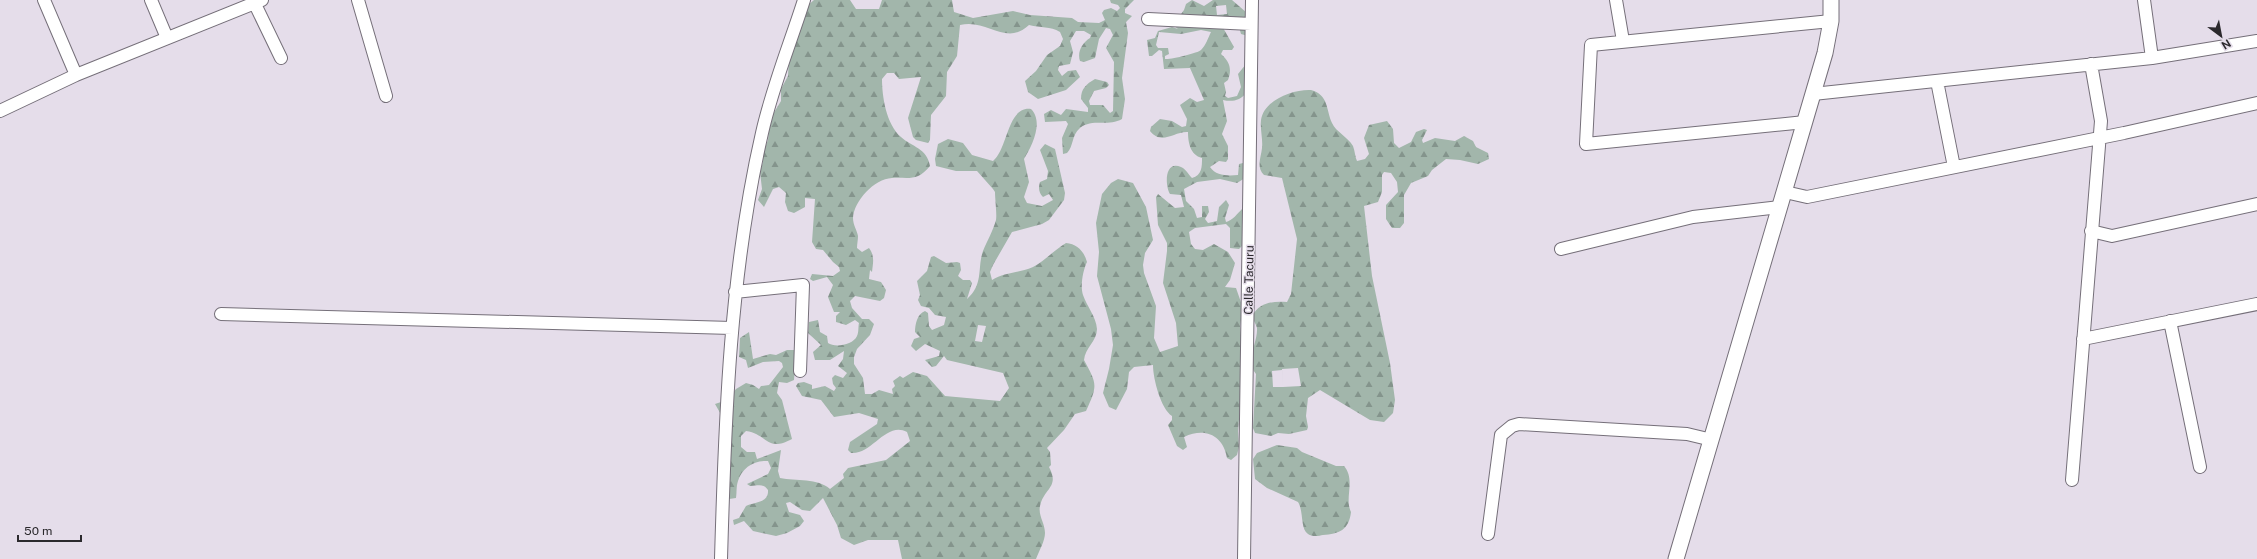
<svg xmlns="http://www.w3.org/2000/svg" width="2257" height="559" font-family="'Public Sans',sans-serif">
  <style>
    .forest { fill: url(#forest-firs); fill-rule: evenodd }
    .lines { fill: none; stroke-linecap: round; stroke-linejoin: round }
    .minor-casing { stroke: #756f79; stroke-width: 14 }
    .major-casing { stroke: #756f79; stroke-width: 17 }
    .minor { stroke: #fff; stroke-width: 12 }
    .major { stroke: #fff; stroke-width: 15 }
    .labels { text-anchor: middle; stroke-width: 3; stroke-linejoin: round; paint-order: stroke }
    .street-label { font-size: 12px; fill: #2b292d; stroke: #e5ddea }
  </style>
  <defs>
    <pattern id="forest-firs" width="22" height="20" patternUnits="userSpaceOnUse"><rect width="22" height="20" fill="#a2b6ab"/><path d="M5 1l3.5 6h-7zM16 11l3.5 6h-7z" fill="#84948c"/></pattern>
  </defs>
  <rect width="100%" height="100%" fill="#e5ddea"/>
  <path class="forest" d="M814,0H850L856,9H879L882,0H952L954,12L973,18L1013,11L1030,15L1072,18L1078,22L1099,23L1105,20L1102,13L1104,10L1111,8L1117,11L1120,8L1118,5L1111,3L1110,0H1134L1125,9V13L1132,16L1126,22L1128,33L1122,78L1125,99L1122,119C1108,127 1092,118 1080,128C1071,136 1074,146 1067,153L1063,154L1062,138L1068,124L1066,121L1045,122L1044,114L1051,110L1061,115L1066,109L1088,112V108L1081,99C1081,89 1086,84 1095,79L1107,82L1109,85L1106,88L1094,91L1089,101L1090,105H1103L1110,113L1113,111L1114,62L1106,48L1113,35L1110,29L1106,28L1099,39L1095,58L1084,62L1080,61C1077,52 1082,43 1090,38L1091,35L1084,31H1076L1070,41L1073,52L1070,64L1059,66L1058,70L1062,76L1068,71L1076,70L1080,77L1066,90L1038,99L1028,92L1025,81L1036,71L1047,55L1060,46L1063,39L1060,32C1050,26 1041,28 1029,25C1006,47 987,18 960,25L957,56L947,72L946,96L931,115L930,140L928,143L916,140L913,137L908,118L921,77L899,79L894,73H887L882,79C882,96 886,124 901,137C912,147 927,148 930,166C917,182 909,177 892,178C874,179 854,201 853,218C853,225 857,230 858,236C858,240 857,244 857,248L862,252L869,248C875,256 873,263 872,272L870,270L869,279L881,282L886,290L884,298L880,301L855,296L850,301L852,308L862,319H869L874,324L870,335L857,349L854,357V364L863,378L865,394H872L879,390L893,394L892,389L895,386L893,381L900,376L903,378L913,372L927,376L945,396L1000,401L1009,388L1003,373L947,360L944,356L936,366L932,367L925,360L939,356L940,351L925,344L916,351L911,346L914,339L920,337L915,332C915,325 917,314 925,311L928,313L929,326L932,330L944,325L946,317L935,315L929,308L921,306L918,300L920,295L917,281L927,271L931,257L934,256L946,263L957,262L960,263L961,270L958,276L963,280H970L972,283L967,299C984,284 977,268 983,251C987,241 993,231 996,220C997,215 995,199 995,192L993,189L977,171H956L936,166L935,159L938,144L948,139L963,143L972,155L993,161C1008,149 1007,106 1031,109C1044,122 1032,146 1024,159L1029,182L1024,197L1027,203L1042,206L1053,200L1049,194L1043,197C1039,193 1038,188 1040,182L1047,179L1048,171L1040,150L1045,144L1055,149L1065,193L1064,200L1049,220L1042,224L1012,232L993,265L990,272L992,280C1005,272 1019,273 1033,267C1045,261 1054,250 1066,243C1077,244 1084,251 1087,262C1083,270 1080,286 1083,295C1087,307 1096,316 1097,329C1097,341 1085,348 1084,360C1097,384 1098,385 1086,411L1075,414L1064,430L1047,448L1050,452L1051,465L1049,467C1060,487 1044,488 1040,506C1038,516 1045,523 1045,533C1045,541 1039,551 1036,559H902L898,540H868L854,545L841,538L837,525L823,498L810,511L802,510L790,502L786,503L789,512L800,515L804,521L800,526L787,533L776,536L753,531L744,521L734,525L733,520L739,518L746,506C755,502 769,503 768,490C763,483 758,486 750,486L747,484L768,474L771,468L768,461C754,460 742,468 738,481C736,487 737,492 736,498L729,499L723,418L715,404L727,400L736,389L746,383L753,385L759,389L761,386L769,385L783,367L782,363L779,361L763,362L748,368L746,360L739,357L740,338L749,332L753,359L770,354L776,355L787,350H796L794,380L787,383L779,382L777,393L782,400L792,439C766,453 768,434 746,431L741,436V447L747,452H755L757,459L781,450L778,471L780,478C796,481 818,478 830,489L844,478L843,474L848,468L886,460L910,441L907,432C886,421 872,455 851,453L848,450L850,442L877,424L878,419L859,413L834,417L821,400L802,396L796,386L798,383L804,382L812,385V389L825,386L834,391L836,388L833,384L832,378L835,375L843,378L847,373L838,366L843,359L844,351L830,360H815L813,352L821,345L808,333L809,322L818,320L820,332L827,336L828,343C835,348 853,345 857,336C859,332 858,327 859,323L855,320L846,325L836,322V316L840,312H834L828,297L833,285L827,277L813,281L810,279L812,274L833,276L840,271L839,267L833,262L823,250L816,249L812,242L815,199L805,198V207L794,213L788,211L785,202L786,193L779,187L773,189L764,207L758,200L762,189L760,172L763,162V153L768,140L770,119L781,101V89L788,76L789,56L807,6ZM978,325L986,326L982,342L975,341Z
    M1192,0L1204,6L1213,0H1232L1247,13L1248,36L1241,34L1239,27L1222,26L1234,47L1232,50H1223L1221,54C1230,62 1232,69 1228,80L1224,83L1226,92L1225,96L1228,98L1237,96L1241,87L1238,74L1246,64L1247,92C1240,101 1232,102 1223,100L1227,121L1222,134L1228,146V159L1226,162L1219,161L1210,167C1216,176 1228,176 1238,175L1239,164L1243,163L1245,166V178L1237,183L1220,179L1197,182L1184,189L1186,201L1194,209L1197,218L1202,217V206H1208L1209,212L1205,219L1208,223L1217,221L1219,207L1226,200L1229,205L1225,218L1226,222C1232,221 1238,213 1242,209L1245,212L1243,245L1239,249L1230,248V228L1226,224L1195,228L1189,232L1191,244L1195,249L1203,250L1214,244L1228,252L1235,263L1230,280L1225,287L1236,288L1243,308L1240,326L1243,355L1240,359L1243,373L1238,431L1239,447L1237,455L1231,460L1227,458C1223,435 1205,427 1184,437L1187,447L1183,450L1177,446L1168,425L1172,420V416C1161,409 1153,379 1153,365L1134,367L1129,372L1127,389L1116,410L1109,407L1103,393L1109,369L1113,345L1111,329L1097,276L1099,252L1096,223L1102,194L1111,183L1118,179L1133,183L1146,207L1153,240L1145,253L1143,265L1144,273L1156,306L1154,338L1160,352L1178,346L1176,323L1163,283L1167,251V243L1158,225L1156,197L1158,194L1175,208L1184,207L1181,195L1170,194C1165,186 1164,160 1181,167C1185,168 1189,175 1192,178C1202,175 1202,167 1202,158C1190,155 1188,142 1188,132C1174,131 1162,146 1150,131L1151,127L1160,119L1172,121L1182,127L1186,126L1187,119L1180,105L1190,98L1197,102L1204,100L1190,68L1164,69L1162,51L1159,50L1152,56H1149L1147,40L1155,38L1158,31L1172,27L1178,29L1173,25L1184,10L1186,4ZM1226,5L1227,14L1217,15L1216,6ZM1201,30L1211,32C1208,38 1206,45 1201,50C1198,53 1170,60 1165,59V56L1169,54L1168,48H1158L1156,45L1159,32L1181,34Z
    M1311,90C1329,95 1326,110 1332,123C1336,132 1348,137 1353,146C1355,151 1355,157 1357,161L1365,159L1369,154L1364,138L1369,125L1387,121L1393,129L1394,143L1399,148L1411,142L1416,132L1424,129L1427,130L1422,140L1423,143L1435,138L1455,141L1464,136L1473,141L1476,147L1488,153L1489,159L1478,164L1460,160L1446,159L1432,170L1428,176L1411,183L1404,195V223L1400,228H1392L1386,219V205L1398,192L1397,182L1391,173L1384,172L1382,175V192L1378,202L1364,206L1372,276L1390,363L1395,400L1393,413L1384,422L1370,420L1320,390L1308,398L1306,416L1308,427L1307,430L1289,434L1278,433L1271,436L1255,433L1253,428L1256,374C1245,361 1258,342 1257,328C1256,324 1253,320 1252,316C1260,302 1273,301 1287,302L1291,294L1297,239L1282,178L1264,175C1256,167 1261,158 1262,148C1263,139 1260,130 1261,120C1264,100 1293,89 1311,90ZM1298,368L1301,386L1283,387L1282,369ZM1282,370L1283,387H1273L1272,371Z
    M1277,445L1297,448L1302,452L1336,466H1344C1356,480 1344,498 1351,512C1349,530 1339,534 1323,535C1319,536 1312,537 1308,534C1300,529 1304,512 1298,502L1267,488L1255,479L1253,459L1257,453Z"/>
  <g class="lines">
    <defs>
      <path id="minor" d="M44,0L76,75
        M151,0L167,38
        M253,0L281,58
        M358,0L386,96
        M1616,0L1623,41
        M2144,0L2152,58
        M1148,19L1251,24
        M1937,81L1954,167
        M1813,94L2152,58L2257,41
        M0,111L76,75L262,0
        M1805,122L1586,144L1591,45L1831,21
        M1785,192L1807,197L2124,133L2257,103
        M2091,231L2112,236L2257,204
        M1561,249L1693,217L1780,207
        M735,292L803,285L800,371
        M221,314L732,328
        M2170,321L2200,467
        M2083,339L2257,304
        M2072,480L2101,121L2091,64
        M1488,534L1501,435L1512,426L1519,424L1687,434L1712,440
        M721,559C725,416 730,272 762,133C772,88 790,44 804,0
        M1244,559L1252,0"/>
      <path id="major" d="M1676,559L1825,53L1831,21V0"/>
    </defs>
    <use href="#minor" class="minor-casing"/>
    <use href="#major" class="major-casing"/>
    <use href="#minor" class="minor"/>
    <use href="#major" class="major"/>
  </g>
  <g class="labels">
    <g class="street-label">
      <text transform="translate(1249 280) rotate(-89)" y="4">Calle Tacuru</text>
    </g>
  </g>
  <g transform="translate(2221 36) rotate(148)" stroke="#e5ddea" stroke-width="3" paint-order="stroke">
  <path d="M0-3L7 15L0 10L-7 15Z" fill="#2b292d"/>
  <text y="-6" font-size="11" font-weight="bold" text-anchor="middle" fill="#2b292d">N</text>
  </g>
  <path d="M18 535v6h63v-6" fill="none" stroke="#2b292d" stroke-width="2"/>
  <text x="24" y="535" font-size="12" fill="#2b292d" stroke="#e5ddea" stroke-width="3" paint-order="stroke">50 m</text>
</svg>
